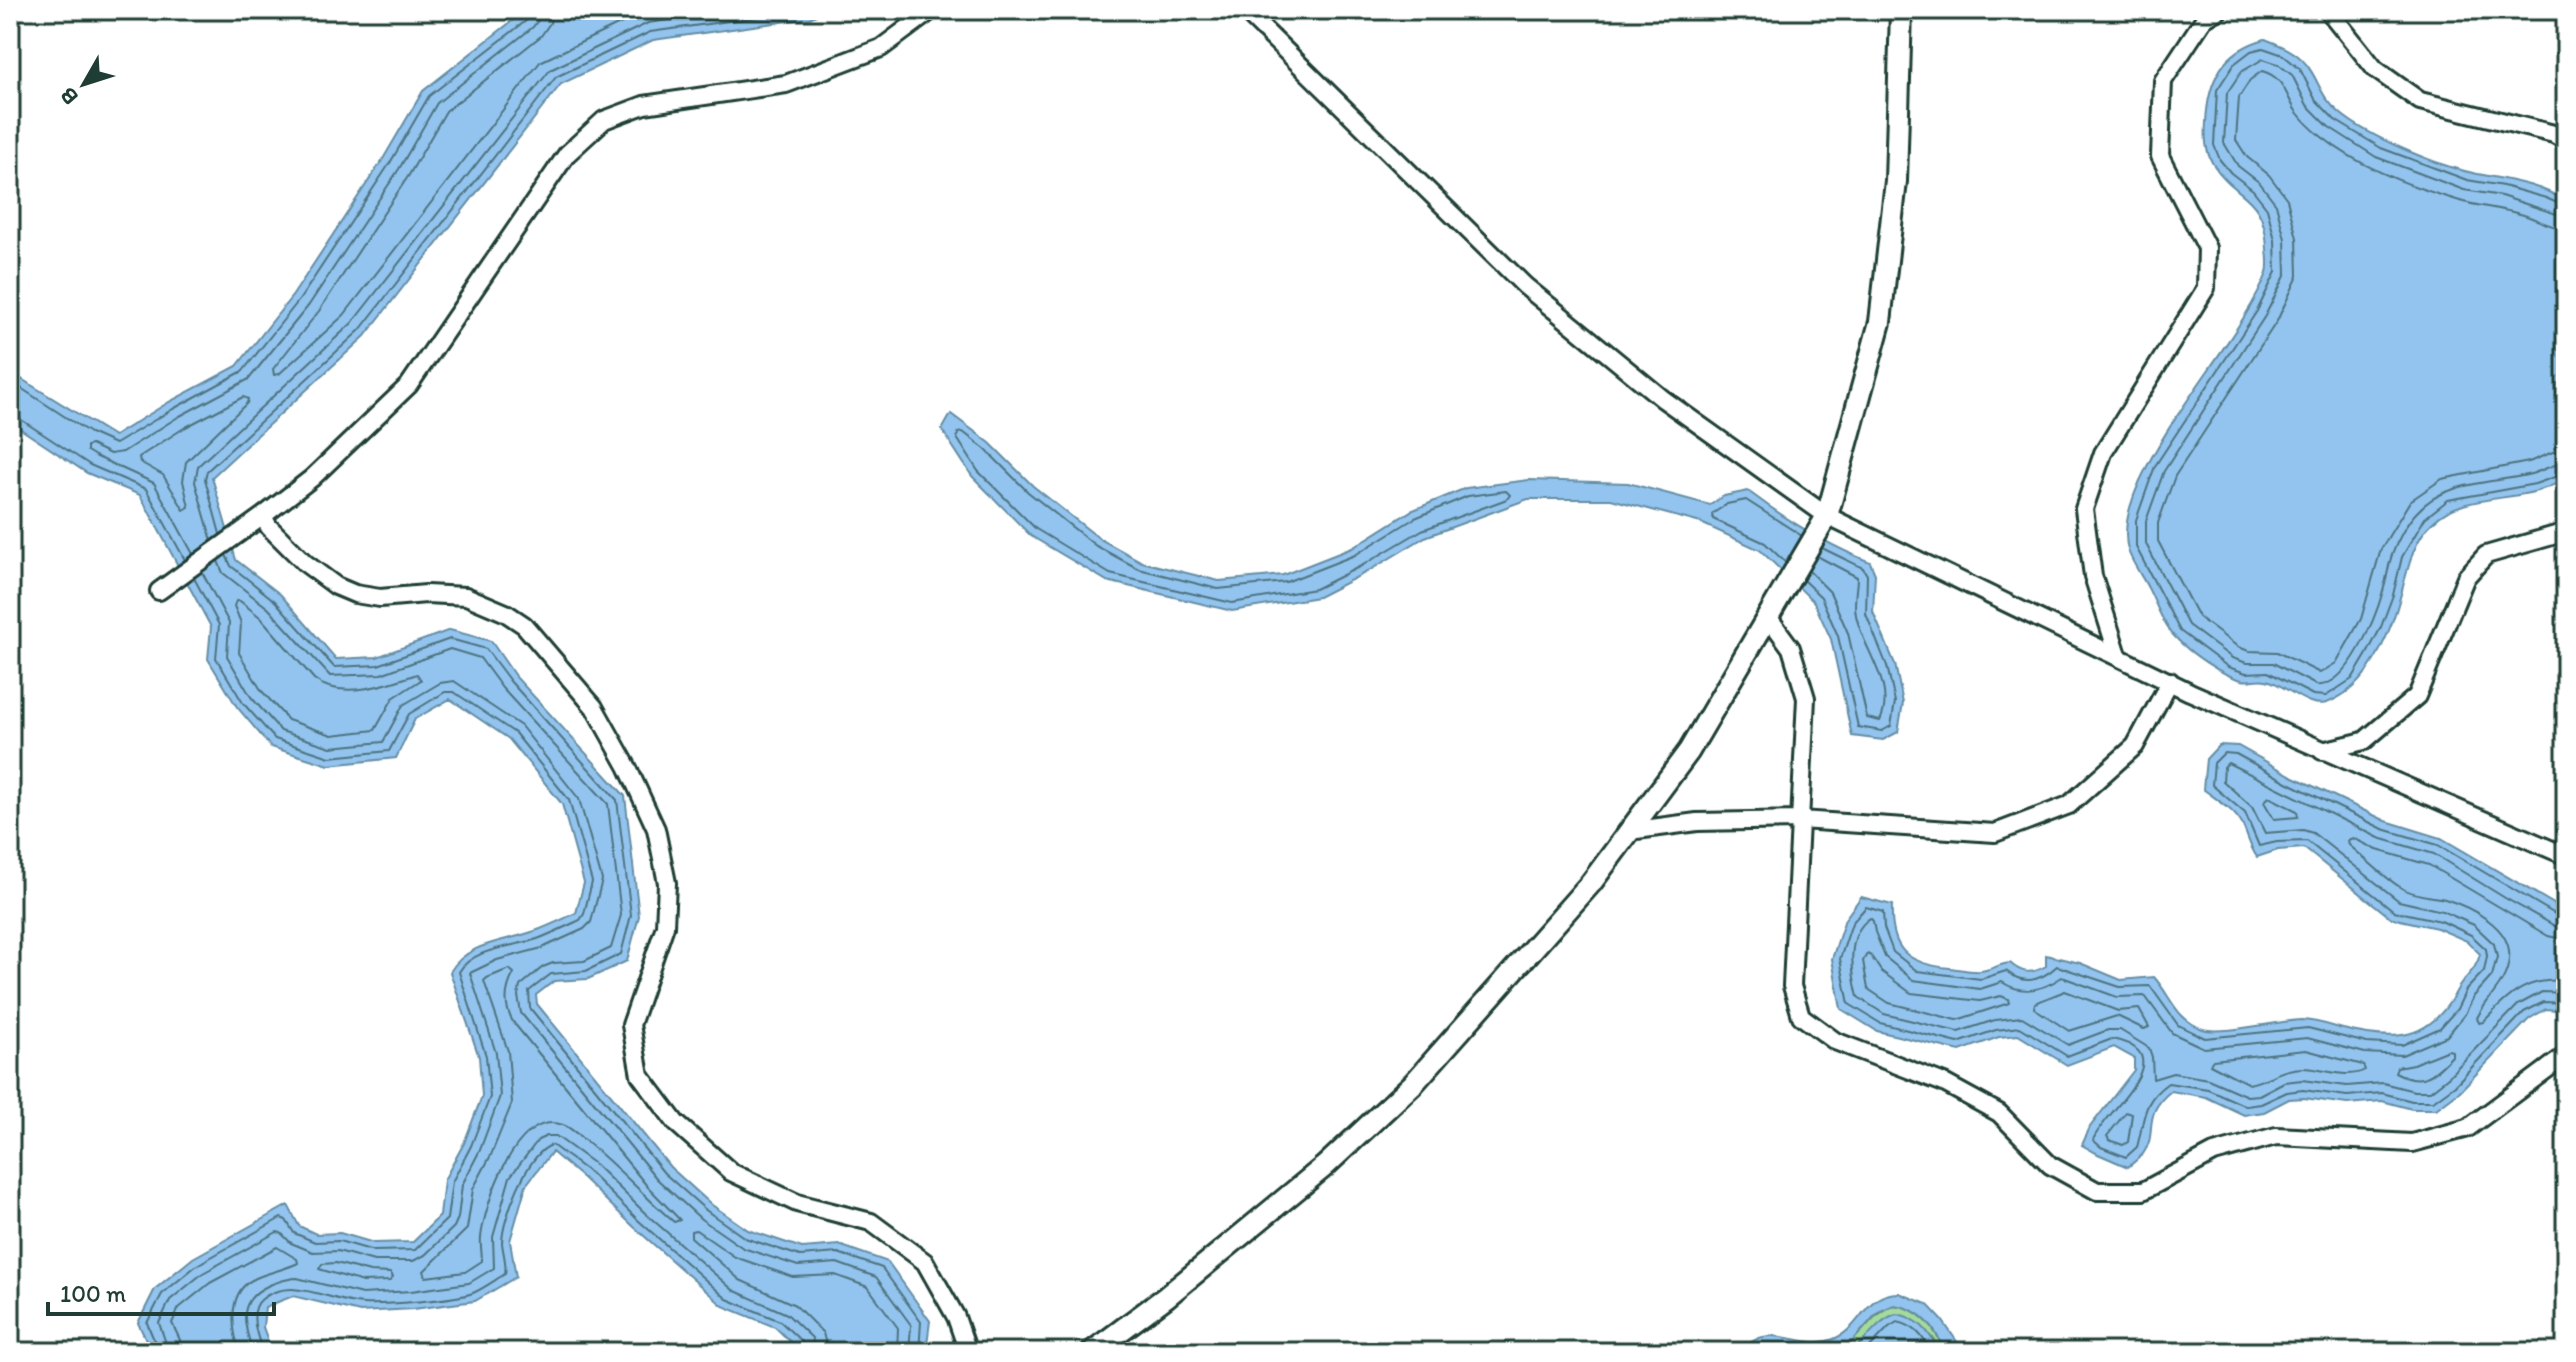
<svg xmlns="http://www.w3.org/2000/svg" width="2576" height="1362" font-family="Itim,sans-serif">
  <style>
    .green { fill: #a4da9d; stroke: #628c68; stroke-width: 2 }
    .water { fill: #93c4ef; stroke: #658ea4; stroke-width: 2 }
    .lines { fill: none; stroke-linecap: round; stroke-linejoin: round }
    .shore { stroke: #4d737f; stroke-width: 2 }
    .minor-casing { stroke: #1f3d34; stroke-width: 22 }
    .tertiary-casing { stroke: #1f3d34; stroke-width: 26 }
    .minor { stroke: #fff; stroke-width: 16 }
    .tertiary { stroke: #fff; stroke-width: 20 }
  </style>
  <rect width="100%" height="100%" fill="#fff"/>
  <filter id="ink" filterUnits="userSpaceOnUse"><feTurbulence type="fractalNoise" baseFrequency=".0125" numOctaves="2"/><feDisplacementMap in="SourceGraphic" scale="16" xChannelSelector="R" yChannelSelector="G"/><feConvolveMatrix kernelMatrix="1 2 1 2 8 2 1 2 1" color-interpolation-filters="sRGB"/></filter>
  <g filter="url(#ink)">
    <path class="green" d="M1894,1305C1921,1309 1936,1328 1944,1352H1938L1933,1338L1883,1321C1868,1341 1858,1352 1833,1352C1864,1339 1868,1314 1894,1305Z"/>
    <path class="water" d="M526,10H825L810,18L653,40L561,84L365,336L212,477L236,560L281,595L336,659L377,657L450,630L491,641L515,676L625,796L639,916L627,961L588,979L554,981L536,995L537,1004L670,1167L712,1205L748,1230L802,1248L839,1245L888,1262L930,1321L926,1352H801L775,1327L723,1306L634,1227L584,1179L552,1152L526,1185L510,1241L516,1277L475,1301L413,1309L360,1312L293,1296L265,1307L263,1327L272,1352H152L138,1323L155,1289L193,1258L288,1205L299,1226L316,1234L340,1233L374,1243L413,1242L440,1216L444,1180L464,1143L482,1096L479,1057L450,972C467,942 505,942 535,931C549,926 563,919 576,913L584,883L562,804L509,739L450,699L415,719L396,758L329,765L271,747L237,707L208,659L211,627L140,495L87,473L10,422V372L114,436L169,402L237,366L293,295L383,159L423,91Z
      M2265,39C2280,45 2296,51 2306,64C2320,81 2319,96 2340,113C2367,136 2438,166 2473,173C2506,180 2537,183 2566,201V480C2557,483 2547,488 2537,491C2503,501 2460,496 2433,522C2413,540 2408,569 2401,594C2392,628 2374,674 2344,694C2332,701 2324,707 2310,702C2295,697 2281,683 2266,680C2258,678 2250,682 2242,680C2221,675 2190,653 2175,637C2163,625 2156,603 2148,588C2142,576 2132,563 2128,550C2108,477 2241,345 2267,273C2269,266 2268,257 2267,249C2265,193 2236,200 2213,164C2205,150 2205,138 2206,122C2208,81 2222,51 2265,39Z
      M951,414L990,443L1033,486L1100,539L1142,562L1219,581L1283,575L1352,548L1411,511L1466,488L1529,480L1628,483L1710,505L1724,496L1748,491C1785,519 1827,545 1870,562L1875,574L1873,612L1895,664L1903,703L1898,732L1883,740L1852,736L1831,639L1814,602L1760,550L1701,523L1611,499H1528L1425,537L1367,572L1318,597L1232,611L1107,581L1031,536L972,476L942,430Z
      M2219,745L2238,746L2292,776L2386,821L2441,838L2566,911V1011L2546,1009L2529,1019L2460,1091L2436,1109H2412L2382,1101L2347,1104L2304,1098L2289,1099L2264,1112L2244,1115L2206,1097L2171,1091C2140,1116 2159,1132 2143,1154C2139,1158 2133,1163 2128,1167L2098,1154L2082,1145L2090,1127L2134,1070V1058L2114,1047L2067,1065L2018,1035L1999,1037L1960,1051L1877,1031L1841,1009L1832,959L1845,919L1861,897L1892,905C1890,950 1907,964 1950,968C1959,969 1971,972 1981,971C1991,970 1999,964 2010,963C2022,974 2032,974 2046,966V955L2080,963L2121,980L2154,977C2171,996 2176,1020 2203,1029C2221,1035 2278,1021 2301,1020C2315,1020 2329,1025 2343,1029C2395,1042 2430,1041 2457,990C2465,976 2476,971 2480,954L2467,941L2437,928L2391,918L2304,848L2278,850L2257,857C2250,847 2248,837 2243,826C2236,811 2216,799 2203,789L2206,759Z
      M1899,1293L1927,1304L1942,1320L1958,1343L1976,1352H1944C1937,1328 1920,1308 1894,1305L1878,1312L1851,1343L1833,1352H1784L1772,1349L1759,1352H1736C1745,1347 1753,1339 1763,1337C1787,1332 1809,1350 1836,1338C1864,1325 1863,1294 1899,1293Z
      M1897,1314C1919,1318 1931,1332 1938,1352H1851C1866,1341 1879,1318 1897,1314Z"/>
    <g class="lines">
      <path class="shore" d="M552,10L550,23L541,36L446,111L409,175L319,311L273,369L274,375L279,374L344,315L540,62L649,10
        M2566,207L2546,198L2503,186L2467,180L2381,148L2335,120L2315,99L2300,69L2283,55L2263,48L2251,51L2234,64L2217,90L2214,145L2220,160L2231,173L2253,190L2267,208L2275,240L2276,272L2257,311L2155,466L2136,520V547L2180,631L2228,667L2246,673L2268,672L2313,695L2326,696L2352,679L2367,654L2381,627L2393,595L2402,557L2425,518L2448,500L2535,484L2566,473
        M2566,217L2501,196L2464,190L2376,157L2329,127L2307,105L2292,75L2278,64L2263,59L2241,72L2227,93L2224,143L2238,166L2260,183L2276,204L2285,239L2286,274L2265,316L2164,471L2146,521V544L2188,625L2232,658L2247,663H2273L2316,685C2348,689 2376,616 2383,591C2387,579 2388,566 2392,555C2397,541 2407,522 2417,512C2445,480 2493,484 2531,474C2543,471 2553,463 2566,463
        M2566,229C2550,228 2536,218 2520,214C2500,208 2480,207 2460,201C2415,188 2359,167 2322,137C2313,130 2303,120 2296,111C2285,94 2284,77 2262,71L2250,80L2239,97L2236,140L2247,157L2269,175L2287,199L2297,238L2298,276L2277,321L2175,476L2158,523V541L2198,617L2238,647L2249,651L2277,652L2320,673L2336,663L2361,619L2381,549L2410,501L2442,479L2529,462L2553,452L2566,451
        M10,381L90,433L115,444L173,409L243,371L300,299L390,163L429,96L527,20L530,10
        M243,397L248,399L247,403L186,462L183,481L189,507L184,510L163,475L140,462L139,457L184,428Z
        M10,416L17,417L90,465L146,489L185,560
        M958,433L963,432L985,449L1028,492L1096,546L1139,569L1218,589L1286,582L1355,555L1415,518L1468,496L1506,491L1510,495L1507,499L1422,530L1363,565L1315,589L1232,603L1110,574L1036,529L978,471L957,438Z
        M220,534L205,479L207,471L360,330L556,77L650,32L808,10
        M212,541L195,482L198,466L352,323L550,70L648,23L738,10
        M193,554L154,483L95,456L87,451V446L91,445L110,454L123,452L178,417L249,379L309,305L399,169L437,103L533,27L539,19L540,10
        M226,555L231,566L275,601L334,667L378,665L450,639L486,649L510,681L617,800L631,915L621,954L586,971L551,974L529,991L530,1008L664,1173L707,1211L745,1238L800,1256L838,1253L882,1268L921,1322L919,1352
        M218,561L223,573L268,608L330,676L381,674L450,649L480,658L502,688L608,804L621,915L611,948L584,961L553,963L543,967L520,986L518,996L521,1013L657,1179L701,1219L743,1248L798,1266L837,1263L876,1277L911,1325L909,1352
        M1786,563L1765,543L1713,519L1712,514L1727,504L1746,500L1802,536
        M1809,571L1830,592L1848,633L1867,718L1880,721C1897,685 1862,649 1856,615C1853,603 1857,589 1857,577L1817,556
        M1803,580L1821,597L1838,636L1858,727L1882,731L1891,726L1895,702L1887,666L1866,614L1867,575L1863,568L1822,548
        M236,601H240L260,617L314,679C340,701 389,684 417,674L421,680L393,698L375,730L332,735L288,720L261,690L239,653L241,623L234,606Z
        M2269,797L2297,811L2298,817L2274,819L2264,802Z
        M2566,917H2560L2438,845L2383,829L2289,783L2236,754L2224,753L2214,763L2212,785L2245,813L2259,846L2277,842L2307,841L2394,911L2441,921L2471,935L2486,949L2487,956L2484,971L2466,990L2457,1009L2440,1028L2402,1045L2367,1043L2308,1028L2205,1038L2178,1025L2150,986L2120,987L2057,966C2042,980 2024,986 2006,971L1981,979L1917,971L1893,952L1884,928L1883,912L1866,907L1852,923L1840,959L1849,1004L1880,1023L1958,1043L1996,1030L2020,1027L2067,1056L2112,1039C2185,1054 2105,1110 2093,1140L2101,1147L2126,1157L2137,1147C2145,1119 2141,1102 2168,1083L2208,1089L2246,1106L2261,1104L2287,1092L2303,1090L2347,1096L2382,1093L2412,1101H2433L2455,1085L2524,1012L2544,1002L2566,1003
        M2566,928L2555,926L2505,898L2434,854L2379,838L2228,763L2224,767L2223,781L2252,807L2265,833L2303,830L2313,833L2399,901L2442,911L2474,925L2494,944L2497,957L2492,976L2474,996L2465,1014L2447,1036L2402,1055L2365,1053L2307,1038L2204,1048L2172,1033L2145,996L2117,997L2062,977C2043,990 2023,996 2002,982L1980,989L1913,980L1885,957L1875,932L1873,921L1870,918C1845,935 1852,973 1858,997L1884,1014L1958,1032L1995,1020L2022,1017L2068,1045L2108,1030H2120L2149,1048L2152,1057L2153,1079L2173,1073L2208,1079L2247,1096L2259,1095L2284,1082L2302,1080L2347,1086L2383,1083L2414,1091H2430L2448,1077L2518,1005L2542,992L2566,993
        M2566,940L2548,936L2429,865L2377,850L2353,838L2348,840L2349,845C2366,859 2384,878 2403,889C2415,896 2432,896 2445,899C2470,907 2513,927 2509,959C2507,984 2487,997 2477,1018L2479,1023L2483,1022C2510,995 2525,977 2566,981
        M1867,954L1871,956L1881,971L1911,993L1980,1001L2001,996L2008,999L2009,1003L1957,1020L1889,1003L1868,989L1863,961Z
        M509,969L514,973C505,989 503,1005 513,1022L647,1186L680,1220L674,1222C644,1196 618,1167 588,1143C580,1137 572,1128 563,1125C516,1108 485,1204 481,1237C480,1245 482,1254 482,1261L465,1272L426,1277L424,1271L467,1229L473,1189L491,1155L512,1103L508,1051L484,981L487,978Z
        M2065,991L2118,1011L2139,1009L2149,1027L2144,1029L2117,1016L2069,1031L2034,1008L2035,1003Z
        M2306,1050L2363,1065L2365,1070C2347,1080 2323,1068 2303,1068C2281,1068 2269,1080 2249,1084L2210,1064L2213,1060Z
        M2448,1050L2452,1051V1056C2433,1076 2422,1086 2395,1072L2397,1067L2413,1064Z
        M2126,1112L2132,1114L2128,1142L2123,1145L2109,1140L2107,1136Z
        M336,1263L370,1272L390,1273L393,1277L390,1281L363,1282L319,1269L322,1264Z
        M159,1352L147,1323L162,1294L197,1265L281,1218L286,1220L294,1233L315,1242L339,1241L374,1251L415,1250L447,1219L452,1182L471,1146L490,1097L486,1056L459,972C473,947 516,947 540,938C553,933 567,926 580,920L584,914L592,882L569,800L515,733L454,692H445L409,714L389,751L330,757L275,739L243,703L216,658L219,625L194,578
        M169,1352L159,1323L170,1300L203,1273L277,1232L281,1233L291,1243L313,1252L338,1251L374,1261H413L425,1255L454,1227L458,1218L462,1185L480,1150L500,1096L496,1053L470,973L497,960L542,948L584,929L591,922L602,880L579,799L521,726L454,681L440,683L403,705L383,742L331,747L281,731L251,697L227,656L229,623L202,572
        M181,1352L180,1340L172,1323L179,1308L210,1283L277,1247L297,1259L298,1263C286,1269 270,1272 256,1278C227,1290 231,1328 240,1352
        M253,1352C242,1321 237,1298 272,1284C281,1281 288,1278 297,1278L362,1294L411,1291L469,1283L494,1268L493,1237L510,1177L538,1140L547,1136H556L596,1165L646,1214L733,1290L787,1314L812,1338L816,1352
        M263,1352C258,1339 247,1311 262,1299C293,1275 329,1302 363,1304C385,1305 453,1300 473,1293C484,1288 495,1280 505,1274C507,1264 503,1253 502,1243C502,1219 528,1152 552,1145L590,1173L639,1221L727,1299L780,1321L804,1344L806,1352
        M828,1352L823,1333L795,1305L740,1280L691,1237V1231L696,1230L735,1257L793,1277L835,1275L868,1287L898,1328L897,1352
        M1752,1352C1773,1337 1804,1353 1830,1349L1833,1352
        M1865,1352L1889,1327L1897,1322C1914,1325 1924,1336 1930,1352"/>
      <defs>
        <path id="minor" d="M932,10L881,48L786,84L644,105L604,120L567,154L409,385L312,478L263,516L269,527L305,563L336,586L355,594L380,598L426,594L466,596L506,613L524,625L594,707L627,766L656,829L667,883L665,926L631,1025L640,1075L676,1123L731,1172L797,1203L871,1222L925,1262L956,1317L968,1352
          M1244,10L1525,286L1663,399L1827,516L2190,692L2566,856
          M2328,10L2375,69L2420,101L2554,134L2566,141
          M159,591L263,516
          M1769,618L1791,648L1806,698L1792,986L1801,1016L1835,1041L1944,1083L1999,1113L2050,1165L2097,1191H2143L2214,1153L2276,1136L2412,1143L2468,1128L2566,1055
          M2118,655L2093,576L2084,509L2103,453L2206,288L2207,248L2160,156L2163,81L2204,19L2219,10
          M2322,751L2364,741L2417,696L2466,577L2486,555L2566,532
          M1629,831L1697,822L1800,820L1995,833L2069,805L2135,746L2170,681"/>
        <path id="tertiary" d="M1092,1352L1166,1297L1325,1166L1413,1084L1591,883L1689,751L1827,516L1880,322L1896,181L1901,10"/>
      </defs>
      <use href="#minor" class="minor-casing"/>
      <use href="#tertiary" class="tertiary-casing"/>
      <use href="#minor" class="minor"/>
      <use href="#tertiary" class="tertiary"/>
    </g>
  </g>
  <rect width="2576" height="1362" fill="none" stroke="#fff" stroke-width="40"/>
  <rect x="20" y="20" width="2536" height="1322" fill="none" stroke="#1f3d34" stroke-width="3" filter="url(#ink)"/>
  <g transform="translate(84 84) rotate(231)" stroke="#ffffff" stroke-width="6" paint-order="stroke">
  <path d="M0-6L14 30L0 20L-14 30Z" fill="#1f3d34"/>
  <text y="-12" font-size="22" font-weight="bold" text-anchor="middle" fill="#1f3d34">B</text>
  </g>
  <path d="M48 1302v12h226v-12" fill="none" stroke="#1f3d34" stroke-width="4"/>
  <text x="60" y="1302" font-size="24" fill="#1f3d34" stroke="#ffffff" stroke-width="6" paint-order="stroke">100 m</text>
</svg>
